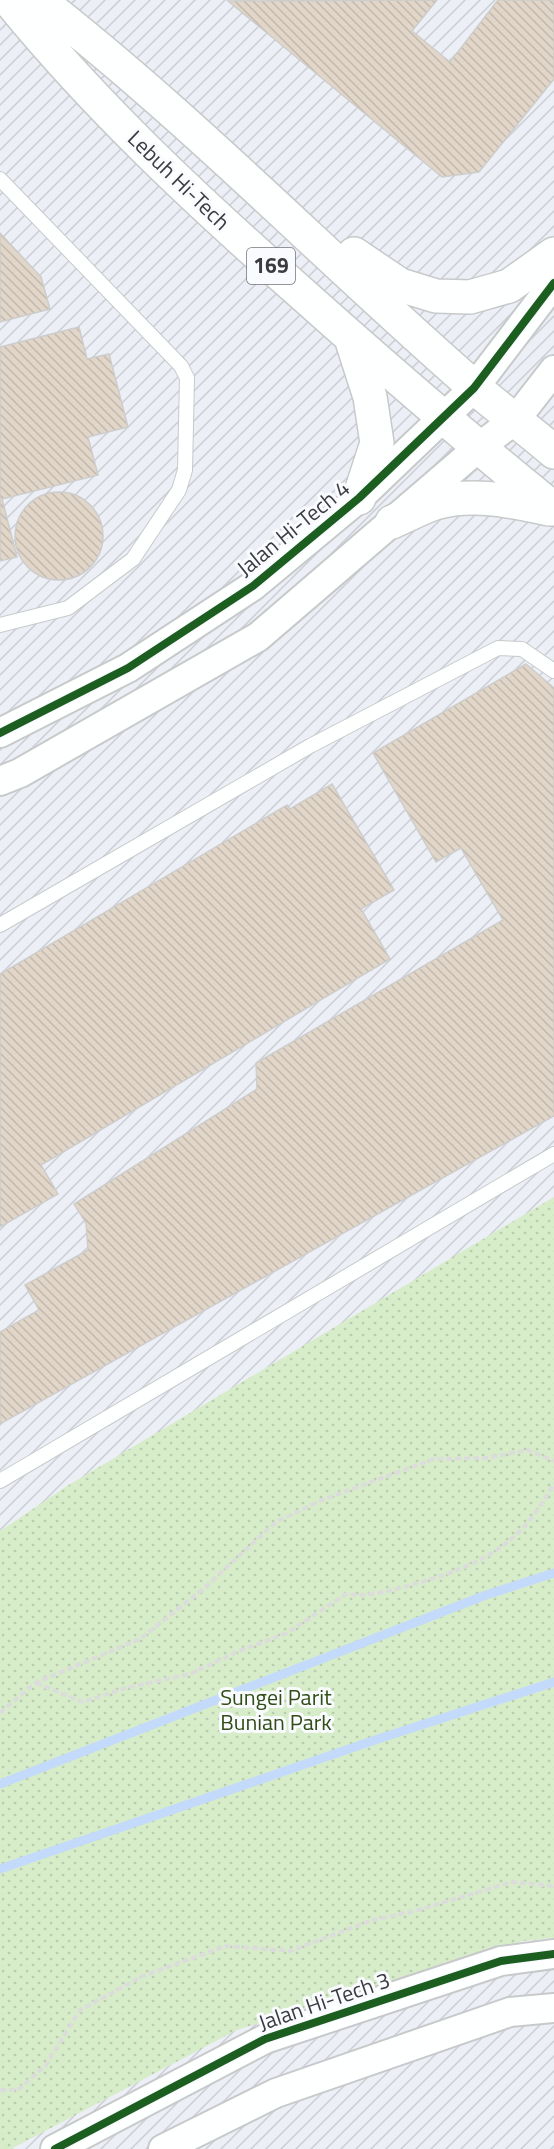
<svg xmlns="http://www.w3.org/2000/svg" width="554" height="2149" font-family="'Titillium Web',sans-serif">
  <style>
    .industrial { fill: url(#industrial-furrows) }
    .grass { fill: url(#grass-dots) }
    .lines { fill: none; stroke-linecap: round; stroke-linejoin: round }
    .stream { stroke: #c4dafa; stroke-width: 9 }
    .building { fill: url(#building-back-hatch); stroke: #cdcdcc; stroke-width: 1.5 }
    .service-casing { stroke: #c8c9cb; stroke-width: 16 }
    .minor-casing { stroke: #c8c9cb; stroke-width: 32 }
    .primary-casing { stroke: #c8c9cb; stroke-width: 36 }
    .path { stroke: #dcdcdc; stroke-width: 4; stroke-dasharray: 6 3; stroke-linecap: butt }
    .service { stroke: #feffff; stroke-width: 14 }
    .minor { stroke: #feffff; stroke-width: 28 }
    .primary { stroke: #feffff; stroke-width: 33 }
    .cycleway-casing { stroke: #fafbff; stroke-width: 11 }
    .cycleway { stroke: #1b5e20; stroke-width: 8 }
    .labels { text-anchor: middle; stroke-width: 6; stroke-linejoin: round; paint-order: stroke }
    .shield { fill: #fafbff; stroke: #747579; stroke-width: 1.5 }
    .shield-label { font-size: 21px; font-weight: bold; fill: #3b3c40 }
    .street-label { font-size: 22px; fill: #3b3c40; stroke: #fafbff }
    .park-label { font-size: 22px; fill: #304d15; stroke: #fafbff }
  </style>
  <defs>
    <pattern id="industrial-furrows" width="10" height="10" patternUnits="userSpaceOnUse" patternTransform="scale(1.5)"><rect width="10" height="10" fill="#eceff6"/><path d="M-1 1l2-2M0 10L10 0M9 11l2-2" fill="none" stroke="#cbced4"/></pattern>
    <pattern id="grass-dots" width="8" height="8" patternUnits="userSpaceOnUse" patternTransform="scale(1.5)"><rect width="8" height="8" fill="#d7edc9"/><path d="M2 2h.1M6 6h.1" fill="none" stroke="#b9ccae" stroke-width="1.8" stroke-linecap="round"/></pattern>
    <pattern id="building-back-hatch" width="6" height="6" patternUnits="userSpaceOnUse" patternTransform="scale(1.5)"><rect width="6" height="6" fill="#e2d6c9"/><path d="M-1 5l2 2M0 0l6 6M5-1l2 2" fill="none" stroke="#c3b9ae"/></pattern>
  </defs>
  <rect width="100%" height="100%" fill="#fbfcfe"/>
  <path class="industrial" d="M0,0H554V2149H0Z"/>
  <path class="grass" d="M554,1197V1938L523,1941L237,2030L11,2149H0V1531L67,1486Z"/>
  <g class="lines">
    <path class="stream" d="M0,1784L486,1595L554,1573
      M0,1869L378,1739L554,1682"/>
  </g>
  <path class="building" d="M437,0L412,31L450,62L498,0H554V79L479,172L442,177L228,1Z
    M0,233L41,277L50,309L0,322Z
    M79,327L87,359L109,354L128,427L88,437L98,475L2,499L17,557L0,561V347Z
    M15 536a44 44 0 1 1 88 0a44 44 0 1 1-88 0Z
    M526,664L554,688V1116L0,1424V1332L39,1310L25,1285L88,1250L86,1223L74,1204L257,1089L256,1063L503,920L461,848L436,862L373,753Z
    M332,784L394,890L361,909L390,959L41,1165L58,1194L0,1227V974L287,805L290,809Z"/>
  <g class="lines">
    <defs>
      <path id="service" d="M0,179L181,366L187,378L185,470L179,490L133,559L68,608L0,625
        M0,925L310,746L498,648L522,649L554,671
        M0,1481L554,1154"/>
      <path id="minor" d="M0,733L128,668L253,586L359,498L474,388L554,283
        M0,781L20,773L258,637L478,448L516,419L554,370
        M55,2149L265,2039L501,1961L554,1954
        M163,2149L276,2093L510,2012L554,2008"/>
      <path id="primary" d="M9,0C96,107 196,200 299,291C383,366 467,439 554,509
        M39,0C192,119 327,259 473,386C499,409 528,429 554,452
        M354,254L400,285L436,296L470,297L509,286L554,254
        M351,338L370,397L377,443L359,498
        M392,522C406,516 420,508 435,503C472,492 512,501 549,509"/>
    </defs>
    <use href="#service" class="service-casing"/>
    <use href="#minor" class="minor-casing"/>
    <use href="#primary" class="primary-casing"/>
    <path class="path" d="M36,1683L83,1702L126,1688L190,1674L239,1651L287,1633L346,1594C371,1597 394,1590 418,1583C483,1564 521,1545 554,1483
      M0,1713L35,1683L140,1639L202,1590L276,1522L322,1500L434,1459L487,1458L528,1450L554,1461
      M0,2090H18L46,2065L80,2010L143,1976L226,1946L290,1951L373,1920L415,1911L512,1882L554,1886"/>
    <use href="#service" class="service"/>
    <use href="#minor" class="minor"/>
    <use href="#primary" class="primary"/>
    <defs>
      <path id="cycleway" d="M0,733L128,668L253,586L359,498L474,388L554,283
        M55,2149L265,2039L501,1961L554,1954"/>
    </defs>
    <use href="#cycleway" class="cycleway-casing"/>
    <use href="#cycleway" class="cycleway"/>
  </g>
  <g class="labels">
    <rect class="shield" x="247" y="248" width="48" height="36" rx="4.5"/>
    <g class="shield-label">
      <text x="271" y="273">169</text>
    </g>
    <g class="street-label">
      <text transform="translate(179 180) rotate(44)" y="8">Lebuh Hi-Tech</text>
      <text transform="translate(293 528) rotate(-39)" y="8">Jalan Hi-Tech 4</text>
      <text transform="translate(324 2001) rotate(-19)" y="8">Jalan Hi-Tech 3</text>
    </g>
    <g class="park-label">
      <text x="276" y="1705">Sungei Parit<tspan x="276" dy="25">Bunian Park</tspan></text>
    </g>
  </g>
</svg>
